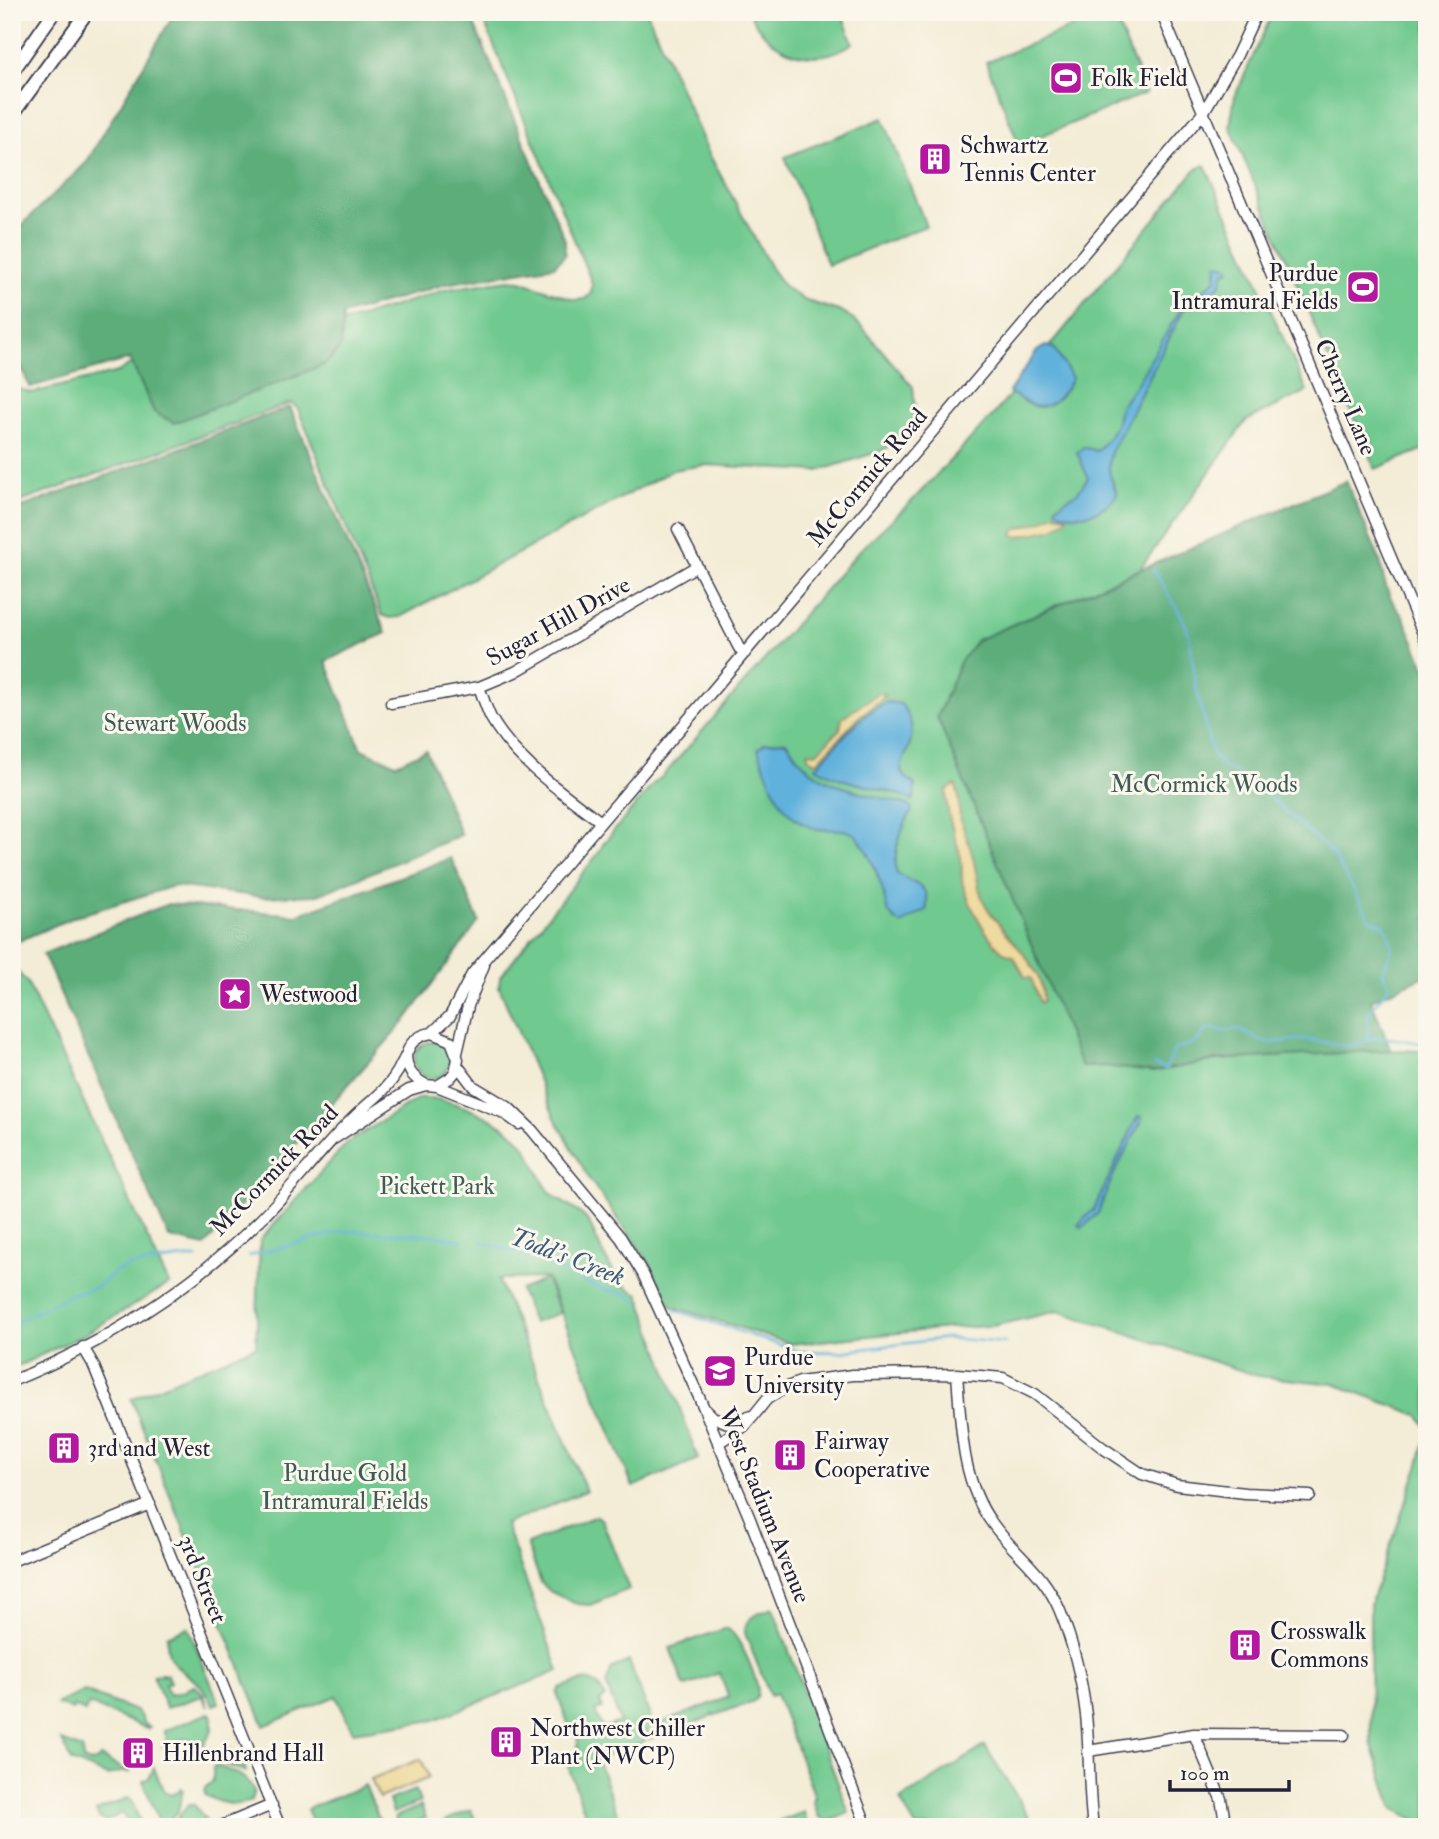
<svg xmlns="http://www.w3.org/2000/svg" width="1439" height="1839" font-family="'IM FELL Double Pica',serif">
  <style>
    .green { fill: #70c98f; stroke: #497665; stroke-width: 2 }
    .forest { fill: #5cad7a; stroke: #3f685a; stroke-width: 2 }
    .sand { fill: #eeda9e; stroke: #887e6c; stroke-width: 2 }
    .water { fill: #61b1dc; stroke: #426a8c; stroke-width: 2 }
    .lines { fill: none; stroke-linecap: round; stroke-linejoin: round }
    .stream { stroke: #61b1dc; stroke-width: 2.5 }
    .minor-casing { stroke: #414052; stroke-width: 13 }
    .major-casing { stroke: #414052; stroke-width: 16 }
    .minor { stroke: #fff; stroke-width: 10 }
    .major { stroke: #fff; stroke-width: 12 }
    .labels { text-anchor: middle; stroke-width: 6; stroke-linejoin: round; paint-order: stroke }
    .poi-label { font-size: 24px; fill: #22223b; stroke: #fbf7ec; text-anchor: start }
    .street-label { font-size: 24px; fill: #22223b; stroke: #fbf7ec }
    .park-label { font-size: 24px; fill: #3d5c58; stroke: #fbf7ec }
    .water-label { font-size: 26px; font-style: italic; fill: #3b5b7b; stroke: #fbf7ec }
  </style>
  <rect width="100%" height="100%" fill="#fbf7ec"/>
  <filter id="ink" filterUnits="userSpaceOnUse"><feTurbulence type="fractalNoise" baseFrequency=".0143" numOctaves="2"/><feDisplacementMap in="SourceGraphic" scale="14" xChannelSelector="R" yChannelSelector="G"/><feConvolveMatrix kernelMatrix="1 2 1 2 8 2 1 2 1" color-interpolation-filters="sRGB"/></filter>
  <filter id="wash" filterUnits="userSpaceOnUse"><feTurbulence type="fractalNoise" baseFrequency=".00686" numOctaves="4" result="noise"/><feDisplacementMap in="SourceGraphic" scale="28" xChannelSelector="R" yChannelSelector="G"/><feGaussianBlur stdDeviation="1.57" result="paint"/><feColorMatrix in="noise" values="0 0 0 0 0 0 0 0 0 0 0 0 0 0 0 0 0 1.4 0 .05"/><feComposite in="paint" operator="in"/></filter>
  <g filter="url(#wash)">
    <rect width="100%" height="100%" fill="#f3ecd6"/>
    <path class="green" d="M480,12H647L709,154L771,268L784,286L804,300L845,313L863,328L913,387L916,420L884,450L818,471L705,465L673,470L400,617L389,618L382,615L298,409L291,403L12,505V387L32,393L118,372L146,353L338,324L448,289L508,280L520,281L575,300L585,299L591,293L592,283Z
      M749,12H841L853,43C814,70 768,53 749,12Z
      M1109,12H1113L1146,93L1019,145L986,62Z
      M1273,12H1427V448L1375,469L1230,126L1235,96Z
      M883,118L926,226L828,265L785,157Z
      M1205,165L1307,391L1246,421L1140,569L977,640L1082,1067L1104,1066L1153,1072L1216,1060L1391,1050L1427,1051V1428L1418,1415L1334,1384L1258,1376L1058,1311L993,1326L948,1328L791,1344L671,1306L648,1261L590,1180L554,1116L499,987L500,977L600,851L603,844L654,783L663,776L859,551L911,502L995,413L1195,170Z
      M12,966L27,982L169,1284L83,1335L12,1369Z
      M414 1060a18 18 0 1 1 36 0a18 18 0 1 1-36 0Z
      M419,1098C447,1096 507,1121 524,1145C535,1159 538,1177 550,1192C561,1204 578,1208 588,1221C600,1245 612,1284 639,1294L698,1459L633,1487L547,1278L498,1279L586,1491L505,1524L559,1671L434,1720L353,1732L336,1696L264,1726L131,1399L256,1346L260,1240L348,1142Z
      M546,1279L560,1313L533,1323L520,1290Z
      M1427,1432V1826L1393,1808L1371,1742L1370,1604L1419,1464Z
      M596,1516L602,1520L629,1589L590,1605L577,1604L551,1592L541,1583L527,1544Z
      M773,1608L849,1813L828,1822L818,1816L813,1800L815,1797L776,1694L770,1696L745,1633C744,1616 760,1613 773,1608Z
      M188,1627L219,1703L214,1705C209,1699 206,1690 199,1684C180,1668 166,1665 167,1636Z
      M724,1629H728C741,1638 759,1681 758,1696L754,1701L713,1716L712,1714L711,1717L649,1739L656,1725L729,1697L719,1673L686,1686L684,1685L670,1648Z
      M629,1661L652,1722L644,1742L597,1759L622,1827H585L582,1819L586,1816L568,1766L580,1760C576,1751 580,1743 576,1732L572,1734L557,1693L560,1688C581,1681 593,1672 605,1697L599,1702L602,1708L595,1711L602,1728L620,1722L606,1684L612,1668Z
      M161,1674H167L170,1682L165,1685L169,1695L186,1691V1689L194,1685L203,1693L208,1707L202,1696L166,1708L153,1675Z
      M84,1691L138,1712L144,1723L150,1728L148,1729L89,1704L85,1712L74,1706L72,1710L57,1704Z
      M209,1713L212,1716V1731L199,1753L195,1752L197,1748L194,1741L186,1738L163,1747L167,1737L164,1731Z
      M62,1741L82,1749L83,1760L90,1763L98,1760L100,1757L131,1773L124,1771L108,1776L71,1761Z
      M985,1746L1033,1823L1031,1827H916L900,1800Z
      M228,1749C239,1754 244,1761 246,1772L217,1761V1755Z
      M216,1766C231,1770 248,1776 254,1791L251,1800C237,1809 218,1802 205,1795L204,1789L213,1781V1767Z
      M154,1768L164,1792L171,1795L179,1792L180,1788L183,1790L178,1811L165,1826H161L143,1781L149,1778Z
      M365,1785L382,1827H314L307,1809Z
      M415,1790L420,1802L393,1813L389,1800Z
      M128,1798L131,1799L142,1827H130L122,1813L106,1821L99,1818L96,1811Z
      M188,1804L194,1805L206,1820L191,1827H171Z
      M421,1806L426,1818L406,1827H399L395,1817Z
      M471,1810L476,1822L465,1827H447L444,1821Z
      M804,1812L808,1827H765Z"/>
    <path class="forest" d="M187,12H469L565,240V255L554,266L446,284L343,315L341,347L326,364L174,423L154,412L130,359L30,387L12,348V240L25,222L86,163L171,19Z
      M290,407L386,633L326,661L361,749L396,764L426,750L461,835L318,895L263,897L174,886L74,917L12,944V511Z
      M1346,481L1380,560C1383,579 1390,603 1403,616L1427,672V975L1371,1000L1391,1050L1216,1060L1153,1072L1104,1066L1082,1067L937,717L960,662L977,640Z
      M451,858L479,921L405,1021L205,1246L169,1238L43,954L168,904L297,915Z"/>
    <path class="sand" d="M1054,514L1066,516L1067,518L1054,529L1017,537L1013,535L1016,529L1040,522Z
      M882,693L885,696L883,698L859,717L818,761L814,762L808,757V752L816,753L840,729L842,718L877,694Z
      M955,785C961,795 958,806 960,817C963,831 970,844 973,858C977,872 977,886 983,900C998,933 1045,962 1043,1001L1040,1003L1031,978L1025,977L1013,956C993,954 966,900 962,881C961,872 963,863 960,854C954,832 945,813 947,790Z
      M421,1759L429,1778L379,1798L371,1779Z"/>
    <path class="water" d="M1217,264L1228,266L1230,270L1224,272L1221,284L1201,301L1197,296L1216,279Z
      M1186,300H1191L1194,304L1184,309L1111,452C1106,476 1112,476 1117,495C1101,514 1080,520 1057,511L1056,506L1078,492L1088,478L1077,452L1084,447L1097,451L1110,436L1117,423L1120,407L1139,380Z
      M1045,346L1054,348L1072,378C1065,392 1051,411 1034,406C1025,403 1016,396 1009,392L1037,351Z
      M888,702L901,704C928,738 895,761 902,773C904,777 911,781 915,785L914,800C882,786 846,786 816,767C835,748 863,709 888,702Z
      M783,741L788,743C813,790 865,791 910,806L912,811C901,828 892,854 897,874C915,884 932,886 926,910L901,924C881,912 888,901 880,882C875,868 867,849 858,838C849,826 830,831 817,829C781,821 769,780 758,749L765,743Z
      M1138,1116L1142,1117L1141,1122L1113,1176L1098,1213L1082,1228L1078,1225L1094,1209Z"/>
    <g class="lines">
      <path class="stream" d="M1153,569L1182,617L1189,634L1196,688L1213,756L1224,767L1252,781L1333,854L1370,919L1384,925C1388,933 1393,943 1391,952C1387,969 1377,963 1388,983V988L1368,1013V1041
        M1154,1065L1166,1069L1175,1049L1197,1042L1205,1031L1211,1028L1223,1031L1237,1029L1267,1043L1305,1039L1347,1046L1377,1038H1389L1427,1044
        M482,1242L537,1259L559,1270L572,1273L582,1281L603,1289L624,1293L640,1303
        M249,1256L343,1231L431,1235L462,1240
        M675,1310L798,1351L840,1352L947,1338L1005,1343
        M12,1324L69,1295L97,1287L115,1272L130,1266L183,1258H197"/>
    </g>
  </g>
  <g filter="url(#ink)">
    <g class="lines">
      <defs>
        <path id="minor" d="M1161,12L1427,643
          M678,529L739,648L745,653
          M479,687C483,697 486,708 491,718C517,763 562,792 601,822
          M391,703L479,687L515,672L697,566
          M432,1033L450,1016L472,974L1203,113L1237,55L1257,12
          M457,1053L468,1006L484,965
          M406,1056C407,1071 413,1078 426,1085
          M457,1065L473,1086L508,1107L532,1130L621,1238L643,1274L703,1406L750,1519L867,1827
          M437,1086L502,1112L519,1124
          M83,1347L93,1364L280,1827
          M957,1374C961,1424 961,1481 992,1523C1016,1557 1043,1570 1060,1611C1073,1643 1082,1681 1086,1715C1090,1752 1088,1790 1093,1827
          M12,1381C104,1344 191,1289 261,1219C300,1180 332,1134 374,1099C386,1089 397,1075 403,1061C407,1055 408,1047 413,1042C418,1037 425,1034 432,1033L451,1041L458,1059L455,1072L450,1078L437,1086L426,1085L409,1090L335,1138
          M706,1410L713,1417L730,1424L751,1416
          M718,1443L746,1425L767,1399L785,1388L800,1382L853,1375L957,1374L1003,1378L1035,1394L1103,1448L1142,1474L1177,1485L1245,1493L1310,1496
          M12,1561L150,1504
          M1194,1734L1221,1799L1226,1827
          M1088,1751L1194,1734L1344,1735
          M219,1827L272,1805"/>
        <path id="major" d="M12,72L54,12
          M12,115L87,12"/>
      </defs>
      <use href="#minor" class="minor-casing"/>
      <use href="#major" class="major-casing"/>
      <use href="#minor" class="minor"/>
      <use href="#major" class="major"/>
    </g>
  </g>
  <defs>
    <symbol id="stadium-square" viewBox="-11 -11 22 22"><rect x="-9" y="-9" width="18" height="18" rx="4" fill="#b5179e" stroke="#fbf7ec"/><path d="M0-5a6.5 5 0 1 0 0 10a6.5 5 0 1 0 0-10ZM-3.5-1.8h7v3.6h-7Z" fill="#fff"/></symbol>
    <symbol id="building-square" viewBox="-11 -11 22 22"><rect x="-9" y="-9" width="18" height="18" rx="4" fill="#b5179e" stroke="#fbf7ec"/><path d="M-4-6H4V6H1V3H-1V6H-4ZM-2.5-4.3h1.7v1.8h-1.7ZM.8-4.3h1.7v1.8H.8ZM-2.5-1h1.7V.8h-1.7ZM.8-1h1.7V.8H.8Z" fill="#fff"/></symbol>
    <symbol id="sight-square" viewBox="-11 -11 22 22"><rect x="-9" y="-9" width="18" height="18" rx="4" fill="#b5179e" stroke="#fbf7ec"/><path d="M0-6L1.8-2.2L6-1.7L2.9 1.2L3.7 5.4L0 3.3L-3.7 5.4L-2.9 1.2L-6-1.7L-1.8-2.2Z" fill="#fff"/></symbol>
    <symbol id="university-square" viewBox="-11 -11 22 22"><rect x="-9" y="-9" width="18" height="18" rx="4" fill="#b5179e" stroke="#fbf7ec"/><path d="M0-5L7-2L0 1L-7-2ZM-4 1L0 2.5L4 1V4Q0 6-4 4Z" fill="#fff"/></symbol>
  </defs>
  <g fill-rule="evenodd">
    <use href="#stadium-square" x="1047" y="59" width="38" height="38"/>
    <use href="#building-square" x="916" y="140" width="38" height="38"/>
    <use href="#stadium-square" x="1344" y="268" width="38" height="38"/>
    <use href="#sight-square" x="216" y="975" width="38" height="38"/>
    <use href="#university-square" x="701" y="1352" width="38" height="38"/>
    <use href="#building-square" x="45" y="1429" width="38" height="38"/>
    <use href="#building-square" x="771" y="1436" width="38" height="38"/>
    <use href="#building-square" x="1226" y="1626" width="38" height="38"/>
    <use href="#building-square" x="487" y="1723" width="38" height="38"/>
    <use href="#building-square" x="119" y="1734" width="38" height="38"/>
  </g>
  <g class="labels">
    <g class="poi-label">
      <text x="1090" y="86">Folk Field</text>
      <text x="960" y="153">Schwartz<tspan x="960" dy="28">Tennis Center</tspan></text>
      <text x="1338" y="281" text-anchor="end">Purdue<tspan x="1338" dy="28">Intramural Fields</tspan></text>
      <text x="260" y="1002">Westwood</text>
      <text x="744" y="1365">Purdue<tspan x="744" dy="28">University</tspan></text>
      <text x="814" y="1449">Fairway<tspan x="814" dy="28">Cooperative</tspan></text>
      <text x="88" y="1456">3rd and West</text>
      <text x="1270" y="1639">Crosswalk<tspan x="1270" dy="28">Commons</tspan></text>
      <text x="530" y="1736">Northwest Chiller<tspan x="530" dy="28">Plant (NWCP)</tspan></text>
      <text x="162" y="1761">Hillenbrand Hall</text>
    </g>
    <g class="street-label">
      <text transform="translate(1346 397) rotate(67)" y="8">Cherry Lane</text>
      <text transform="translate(867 477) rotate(-50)" y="8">McCormick Road</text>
      <text transform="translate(558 621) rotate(-29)" y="8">Sugar Hill Drive</text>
      <text transform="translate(274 1170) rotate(-46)" y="8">McCormick Road</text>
      <text transform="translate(765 1505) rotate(68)" y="8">West Stadium Avenue</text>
      <text transform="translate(203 1579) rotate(68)" y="8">3rd Street</text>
    </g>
    <g class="park-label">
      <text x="175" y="731">Stewart Woods</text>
      <text x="1204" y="792">McCormick Woods</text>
      <text x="437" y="1194">Pickett Park</text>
      <text x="345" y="1481">Purdue Gold<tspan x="345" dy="28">Intramural Fields</tspan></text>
    </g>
    <g class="water-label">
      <text transform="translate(568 1256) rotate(21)" y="9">Todd's Creek</text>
    </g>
  </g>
  <rect width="1439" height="1839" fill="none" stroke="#fbf7ec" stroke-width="42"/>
  <path d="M1170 1780v10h119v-10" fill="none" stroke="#22223b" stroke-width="3.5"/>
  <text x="1180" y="1780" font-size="21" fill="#22223b" stroke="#fbf7ec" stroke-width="5" paint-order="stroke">100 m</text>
</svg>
